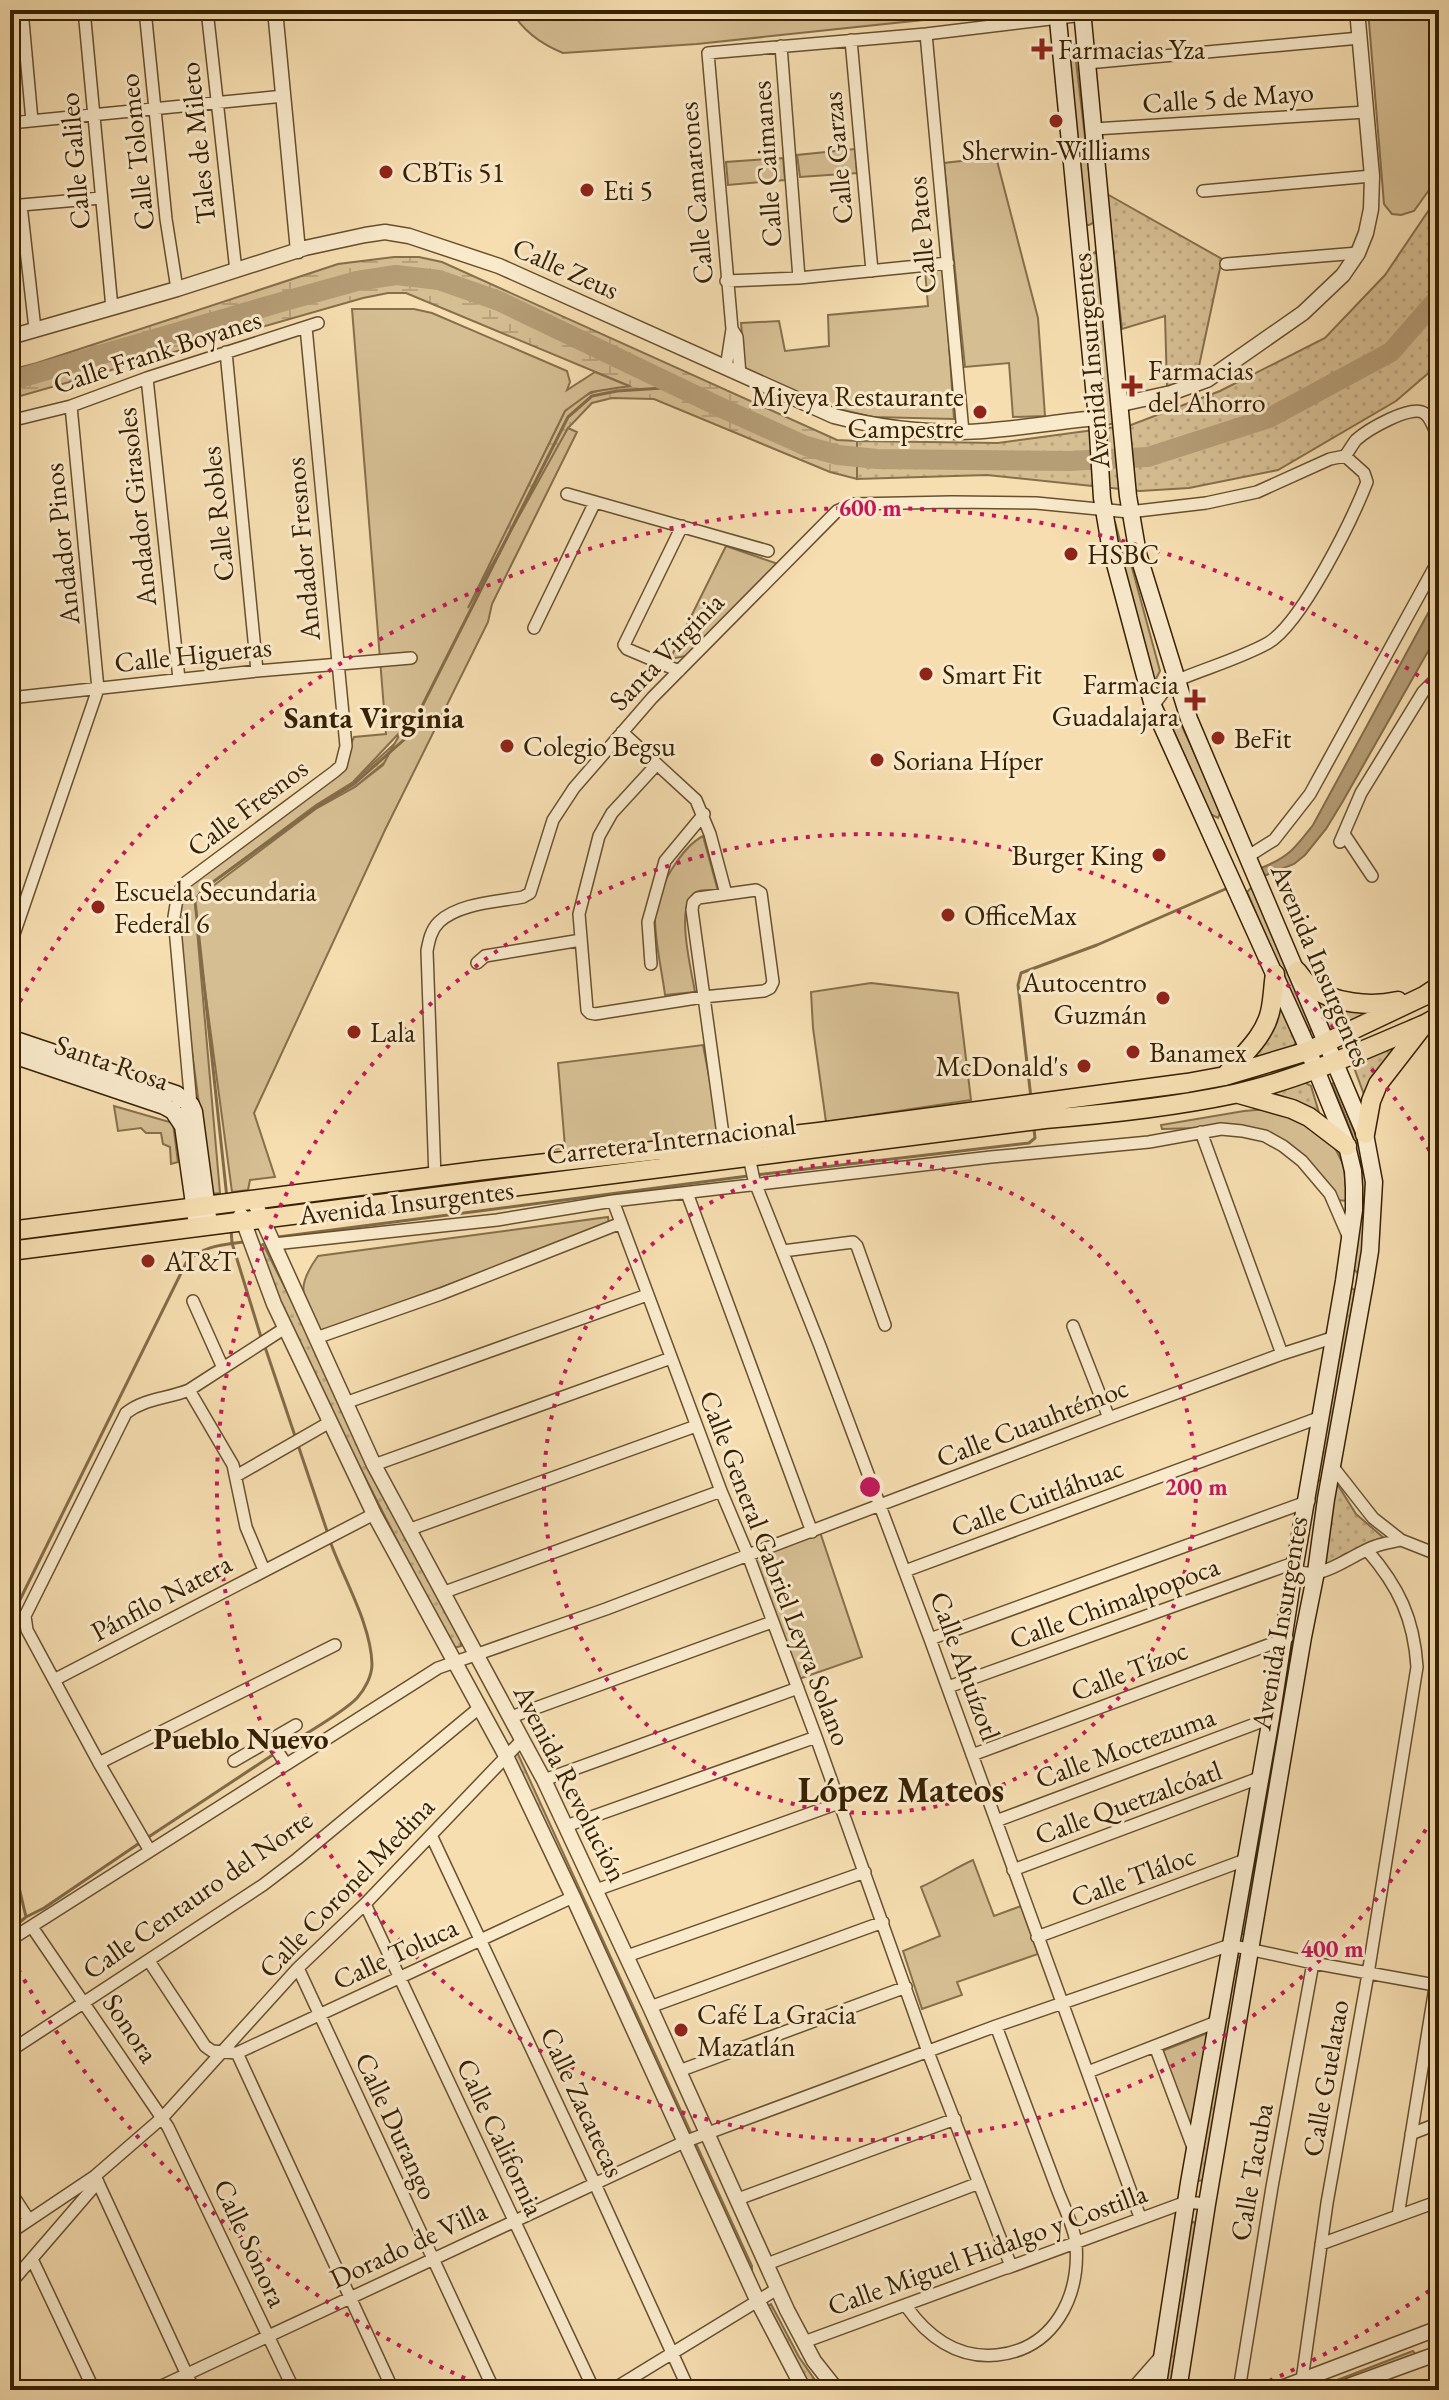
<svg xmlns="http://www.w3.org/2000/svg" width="1449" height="2400" font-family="'EB Garamond',serif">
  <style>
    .grass { fill: url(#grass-dots); stroke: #866f4b; stroke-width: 2 }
    .wetland { fill: url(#wetland-marsh); stroke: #866f4b; stroke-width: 2 }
    .park { fill: #d6be93; stroke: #866f4b; stroke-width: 2; fill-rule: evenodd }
    .water { fill: #b59d76; stroke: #836b48; stroke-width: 2 }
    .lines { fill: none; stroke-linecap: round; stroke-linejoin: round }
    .stream { stroke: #836b48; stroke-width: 3 }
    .river { stroke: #b59d76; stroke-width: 20 }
    .minor-casing { stroke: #67502e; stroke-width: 14 }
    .tertiary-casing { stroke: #67502e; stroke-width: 17 }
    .secondary-casing { stroke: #372003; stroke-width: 19 }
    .primary-casing { stroke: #372003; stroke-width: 21 }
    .minor { stroke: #f9eacc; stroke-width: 11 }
    .tertiary { stroke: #f9eacc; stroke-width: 14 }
    .secondary { stroke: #f9eacc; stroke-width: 16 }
    .primary { stroke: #f6deb1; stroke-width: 18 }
    .ring { fill: none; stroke: #c2185b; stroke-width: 4; stroke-dasharray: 4 8 }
    .poi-dot { fill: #8f2418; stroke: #f9eacc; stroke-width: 3 }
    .labels { text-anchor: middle; stroke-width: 6; stroke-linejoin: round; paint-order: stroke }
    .poi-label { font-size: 28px; fill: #372003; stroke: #f9eacc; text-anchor: start }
    .street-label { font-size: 28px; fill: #372003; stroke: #f9eacc }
    .neighbourhood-label { font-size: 30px; font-weight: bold; fill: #372003; stroke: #f9eacc }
    .district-label { font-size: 36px; font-weight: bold; fill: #372003; stroke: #f9eacc }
    .centre { fill: #c2185b; stroke: #f9eacc; stroke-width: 4 }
    .ring-label { font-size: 24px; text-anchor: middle; font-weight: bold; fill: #c2185b; stroke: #f9eacc; stroke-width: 6; stroke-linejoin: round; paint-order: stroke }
  </style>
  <defs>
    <pattern id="grass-dots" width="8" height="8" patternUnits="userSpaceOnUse" patternTransform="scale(2)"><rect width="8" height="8" fill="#d6be93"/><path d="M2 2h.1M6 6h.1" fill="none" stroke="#b8a37d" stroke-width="1.8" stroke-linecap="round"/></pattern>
    <pattern id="wetland-marsh" width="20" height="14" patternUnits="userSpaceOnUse" patternTransform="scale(2)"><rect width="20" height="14" fill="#d6be93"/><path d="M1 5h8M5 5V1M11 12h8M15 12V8" fill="none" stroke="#b8a37d"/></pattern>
  </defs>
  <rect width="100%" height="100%" fill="#f6deb1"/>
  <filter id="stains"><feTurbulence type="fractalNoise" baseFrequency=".0025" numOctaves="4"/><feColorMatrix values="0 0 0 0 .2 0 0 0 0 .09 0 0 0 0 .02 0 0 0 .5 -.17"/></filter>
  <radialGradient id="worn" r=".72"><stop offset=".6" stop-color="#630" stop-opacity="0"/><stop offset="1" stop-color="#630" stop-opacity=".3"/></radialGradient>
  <path class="grass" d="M1107,194L1222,259L1196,380L1167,386L1165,316L1122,329Z
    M1439,195V364L1396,401L1278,470L1189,488L1140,491L987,475L857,479V441L998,443L1131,425L1220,391L1325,338L1385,275Z
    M1315,1000L1375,1013L1329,1032Z
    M1279,1009H1283L1296,1042L1294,1046L1258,1058L1254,1055Z
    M1400,1044L1366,1100L1352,1062Z
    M1304,1082L1311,1086L1320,1116L1268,1093Z
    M263,1244L461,1638V1646L454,1648L433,1611L279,1308L259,1246Z
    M1351,1288L1355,1290L1324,1480L1317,1481Z
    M1336,1482L1356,1514L1385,1539L1345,1554L1321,1569Z
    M1293,1640L1295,1642L1248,1935L1241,1934L1289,1641Z
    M517,1752L752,2266V2270L748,2271L512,1758Z
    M1239,1957L1244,1960L1205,2180L1198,2181L1196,2177L1234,1959Z
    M1193,2222L1196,2223L1173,2390H1164L1189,2224Z
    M771,2304L799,2357L817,2383L815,2390H809L766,2308Z"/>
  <path class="wetland" d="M394,257H419L442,262L837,440L857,441V479L830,472L654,399L612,398L592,403L568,428L409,742L355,787L319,810L316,805L353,782L404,735L565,411C582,390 604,390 627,385L406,293H388L363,298L10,399V370L37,363L338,264Z"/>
  <path class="park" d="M511,10H931L932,19L697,44L563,53C541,44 522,30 511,10Z
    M1368,10H1439V176L1414,211L1401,215L1392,214L1384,204Z
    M1067,39L1074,44L1095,222L1089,225H1082Z
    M855,149L857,173L800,177L797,155Z
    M996,157L1038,318L1045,416L1013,417L1009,363L965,367L944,163Z
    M783,158L785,180L728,185L726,162Z
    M1095,252L1100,257L1116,423L1106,425L1089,258Z
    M944,268L954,419L873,417L834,408L745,370L741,323L779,321L785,351L829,346L828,315L928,306L925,270Z
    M352,309H414L432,313L567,371L570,382L567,390L595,372L629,386L591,392L565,411L468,608L568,428L577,432L492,604L488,622L385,830L254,1113L275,1177L250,1180L248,1190L232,1192L197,930L220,1193L211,1194L174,917L185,883L341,766L354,737L386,734ZM402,730L383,765L355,787L317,808L197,898L202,890L316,805L353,782Z
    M1115,522L1126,563L1131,564L1160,671L1151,689L1110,524Z
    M726,546L778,564L686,656L670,659Z
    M1168,718L1181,724L1221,811L1218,818L1210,814Z
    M703,836L718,891C713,891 704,889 699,891C672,898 692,972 695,992L665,995C662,971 654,938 655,914C656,889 682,847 703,836Z
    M1251,888H1255L1312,1029L1308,1033L1247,892Z
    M871,983L958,993L971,1100L826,1122L813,1028L811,992Z
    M703,1045L721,1139L555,1162L553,1149L565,1147L558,1063Z
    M1335,1082L1366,1163L1369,1216L1358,1274L1354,1269C1357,1226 1365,1179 1353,1137C1347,1119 1339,1101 1332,1084Z
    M114,1106L173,1123L178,1162L171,1164L170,1147L163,1144L161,1133H146L141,1128L118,1131Z
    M1268,1109L1296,1116L1335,1148L1344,1166L1347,1201L1337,1200L1301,1157L1236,1127L1162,1129L1161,1125L1244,1111Z
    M608,1217L609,1225L321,1332C304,1297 293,1291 318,1256Z
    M820,1532L862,1657L796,1680L750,1556Z
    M973,1860L994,1916L1021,1906L1038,1954L957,1982L962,1995L922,2009L903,1951L940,1936L921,1887C939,1879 955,1868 973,1860Z
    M1210,2032L1193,2136L1162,2051Z
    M1413,2351L1416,2355L1336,2390H1311Z"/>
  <path class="water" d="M1439,593V632L1343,801L1326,829L1305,855L1294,864L1264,876L1261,868C1289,857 1295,848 1313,825Z"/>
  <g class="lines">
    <path class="stream" d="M1432,308L1439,348
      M1031,1098L1018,985L1021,973L1097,945L1230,887
      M756,1175L1029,1143L1035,1138L1034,1129
      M227,1198L195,901L202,890L315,808L354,784L406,738L568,417L592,396L617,391L678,387
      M231,1229L232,1243L261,1337
      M278,1237L748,1176
      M264,1344L328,1534
      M10,1620L186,1263C201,1246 222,1245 244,1242
      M280,1750C301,1736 342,1714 357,1698C365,1689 372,1676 372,1664C371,1624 343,1578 330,1541
      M147,1838L274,1754
      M10,1873L18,1883L26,1917L10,1930
      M26,1917L44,1908L141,1842"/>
    <path class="river" d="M10,381L285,301L357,281L396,275L439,280L499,301L724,409L806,446L838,455L877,459L1069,461L1148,457L1269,418L1391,352L1439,297"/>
    <defs>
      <path id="minor" d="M22,10L32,121
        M84,10L112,308
        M145,10L166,219L177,289
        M207,10L236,271
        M926,34L963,432
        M851,40L872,271
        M781,46L799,278
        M10,55L26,53
        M1087,63L1360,38
        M10,123L284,96
        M1094,129L1366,112
        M1203,191L1372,176
        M21,205L35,329
        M10,206L101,198
        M1226,264L1358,253
        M726,281L799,278L948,263
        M732,329L737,337L740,375
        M226,352L257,671
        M726,368L732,329L708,53L926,34L1083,15
        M147,378L179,679
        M10,421L71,406L147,378L318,323
        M567,494L768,551
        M534,628L595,502
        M10,633L13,672L10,692
        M679,671L627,649L624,645L682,526
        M10,698L257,671L411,658
        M1153,706L1175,676L1183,678C1210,667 1243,657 1268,643C1302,623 1352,520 1367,482L1364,473L1345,456
        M622,732L696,800L710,834L726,894
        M657,764L612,813L599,836L579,914L587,1010L590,1013L595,1014L703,997L764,991L770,988L773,982L761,893L756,890L698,898L693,903L692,910L724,1142
        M1344,834L1372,876
        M1340,842L1361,793L1423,692L1439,676
        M1247,857L1274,840L1310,794L1439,559
        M10,946L98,689L71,406
        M477,963L485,956L581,940
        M651,964L648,922L665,861L704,814
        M179,1119L191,1105L174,917L178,893L185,883L334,772L341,766L346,746L306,327
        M1201,1132L1282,1354
        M749,1157L754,1180L820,1346L930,1639L1140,2217
        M435,1178L427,951C429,940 431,930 439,922C459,903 497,902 523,897L530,893L553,820L574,788L652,698L837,511L853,504L952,502L1036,503L1129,512L1206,503L1257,492L1330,459L1345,456C1349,451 1352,445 1356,440C1367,430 1411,404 1424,413C1432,418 1435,432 1439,440
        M687,1193L812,1532
        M613,1201L721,1491L748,1555L816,1737L928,2052L1011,2266L804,2342
        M274,1244L497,1220L613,1201L991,1157L1149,1142L1221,1129L1242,1131L1265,1136L1283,1146L1302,1161L1330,1194L1349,1238
        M783,1251L853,1242L857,1246L885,1325
        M193,1301L223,1368
        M1073,1326L1109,1418
        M316,1338L441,1294L621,1223
        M189,1390L233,1465L246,1527L264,1570
        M345,1403L647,1295
        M374,1465L671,1358
        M236,1476L330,1422
        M408,1530L696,1426
        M1401,1540L1439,1555
        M905,1571L1321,1417
        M442,1593L721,1491
        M930,1639L1309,1501
        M54,1680L27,1630L25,1616L126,1413C145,1398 167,1399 189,1390L285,1328
        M948,1687L1288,1565C1316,1589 1348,1555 1376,1546C1384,1543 1393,1542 1401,1540L1373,1518L1333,1467
        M511,1717L772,1622
        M270,1740L286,1764
        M972,1755L1287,1638
        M234,1761L296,1725
        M99,1763L335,1645
        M544,1780L798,1688
        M996,1821L1271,1718
        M566,1826L816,1737
        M431,1835L595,2184L689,2390
        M150,1851L99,1763L54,1680L374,1514
        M1013,1870L1259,1778
        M596,1890L839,1803
        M365,1904L594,2390
        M32,1927L168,2127L294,2390
        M1037,1937L1245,1860
        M10,1940L438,1668L606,1609L1109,1418L1282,1354L1335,1337
        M627,1956L865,1872
        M149,1961L205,2046L212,2051L237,2053L393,2390
        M298,1968L494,2390
        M650,2007L883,1922
        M1155,2046L1194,2150
        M10,2051L263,1885L297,1859L479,1708
        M237,2053L573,1897
        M679,2071L906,1987
        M1088,2072L1219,2021
        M1411,2134L1439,2123
        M95,2176L194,2390
        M10,2191L29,2220
        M738,2199L955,2119
        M1398,2216L1439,1963
        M10,2233L95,2176L163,2117L298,1968L365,1904L523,1739
        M1321,2244L1439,2201
        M32,2259L94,2390
        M767,2264L979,2183
        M1007,2268L1186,2202L1207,2204
        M10,2284L98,2182
        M906,2306C927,2336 957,2359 997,2355C1054,2349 1080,2297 1076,2244C1075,2228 1062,2203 1056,2186C1036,2133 1016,2080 996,2026
        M153,2390L684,2142L996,2026L1230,1945L1313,1963L1435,1985
        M612,2390L777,2289
        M1239,2390L1272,2187L1313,1963
        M1305,2390L1302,2380L1327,2203L1368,1974L1417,1667C1414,1619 1399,1587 1367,1550"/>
      <path id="tertiary" d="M275,10L298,251
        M10,337L177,289L305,248L365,235L385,232L409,236L499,266L834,416C876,427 918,432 962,432C1007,431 1052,422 1097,418
        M1121,404L1171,393L1207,380L1303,313L1343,275L1358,253L1366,233L1371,209L1372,176L1357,10
        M254,1201L374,1465L544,1780L650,2007L787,2310L814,2361L837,2390
        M241,1215L274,1304L374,1514L506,1756L573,1897L758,2302L804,2390
        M1133,2390L1162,2357
        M1276,2390L1439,2328
        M1337,2390L1439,2353"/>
      <path id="secondary" d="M1057,10L1097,418L1102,498L1110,545L1153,706L1304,1040L1347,1146L1353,1171L1354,1187V1210L1344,1281L1294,1570L1271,1718L1189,2183L1157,2390
        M1082,10L1128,496L1138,554L1189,719L1365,1134L1374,1182L1370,1251L1365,1282L1326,1499L1316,1572L1303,1637L1207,2204L1178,2390
        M10,1038L176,1094L191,1105L194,1112L208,1217
        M10,1054L164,1106L173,1111L183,1126L196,1218"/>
      <path id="primary" d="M1297,971C1301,976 1305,982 1310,986C1333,1004 1371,1007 1398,1001
        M1225,1076C1241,1056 1264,1038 1270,1012C1273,1000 1273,986 1275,974
        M1239,1094L1292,1109L1309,1117L1347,1146
        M1365,1134L1371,1101L1378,1084L1423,1026
        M10,1231L484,1170L819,1132L1187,1083L1225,1076L1308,1051L1424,996L1439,986
        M10,1251L1045,1119C1108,1114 1172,1107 1234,1094C1298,1080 1364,1050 1425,1024L1439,1016"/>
    </defs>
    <use href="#minor" class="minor-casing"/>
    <use href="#tertiary" class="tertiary-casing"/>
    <use href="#secondary" class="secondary-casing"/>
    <use href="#primary" class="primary-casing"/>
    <use href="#minor" class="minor"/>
    <use href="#tertiary" class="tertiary"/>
    <use href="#secondary" class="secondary"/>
    <use href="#primary" class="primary"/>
  </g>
  <g class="ring">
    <circle cx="870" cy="1487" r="326"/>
    <path d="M1438 1809A653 653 0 1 1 1438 1165"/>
    <path d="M1439 2284A979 979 0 0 1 1253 2388M487 2388A979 979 0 0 1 14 1962M14 1012A979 979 0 0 1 1439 690"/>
  </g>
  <g class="poi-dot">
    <path d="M1038 37h8v8h8v8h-8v8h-8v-8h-8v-8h8z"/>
    <circle cx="1056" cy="121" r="8"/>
    <circle cx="386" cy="172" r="8"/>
    <circle cx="587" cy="190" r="8"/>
    <path d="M1128 374h8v8h8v8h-8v8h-8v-8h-8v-8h8z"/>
    <circle cx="980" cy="412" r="8"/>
    <circle cx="1071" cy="554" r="8"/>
    <circle cx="926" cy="674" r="8"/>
    <path d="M1191 688h8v8h8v8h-8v8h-8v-8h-8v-8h8z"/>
    <circle cx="1218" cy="738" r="8"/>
    <circle cx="507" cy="746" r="8"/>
    <circle cx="877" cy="760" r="8"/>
    <circle cx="1159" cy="855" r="8"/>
    <circle cx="98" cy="907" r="8"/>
    <circle cx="948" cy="915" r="8"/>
    <circle cx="1163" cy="998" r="8"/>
    <circle cx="354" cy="1032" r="8"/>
    <circle cx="1133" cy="1052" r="8"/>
    <circle cx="1084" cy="1066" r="8"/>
    <circle cx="148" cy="1261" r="8"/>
    <circle cx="681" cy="2030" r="8"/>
  </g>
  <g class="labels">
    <g class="poi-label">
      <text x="1058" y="59">Farmacias Yza</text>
      <text x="1056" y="160" text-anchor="middle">Sherwin-Williams</text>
      <text x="402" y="182">CBTis 51</text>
      <text x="603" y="200">Eti 5</text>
      <text x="1148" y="380">Farmacias<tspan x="1148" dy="32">del Ahorro</tspan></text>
      <text x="964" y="406" text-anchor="end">Miyeya Restaurante<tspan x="964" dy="32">Campestre</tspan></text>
      <text x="1087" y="564">HSBC</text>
      <text x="942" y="684">Smart Fit</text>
      <text x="1179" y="694" text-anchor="end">Farmacia<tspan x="1179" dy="32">Guadalajara</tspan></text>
      <text x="1234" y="748">BeFit</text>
      <text x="523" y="756">Colegio Begsu</text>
      <text x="893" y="770">Soriana Híper</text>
      <text x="1143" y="865" text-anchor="end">Burger King</text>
      <text x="114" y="901">Escuela Secundaria<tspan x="114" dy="32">Federal 6</tspan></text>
      <text x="964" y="925">OfficeMax</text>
      <text x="1147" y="992" text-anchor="end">Autocentro<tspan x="1147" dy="32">Guzmán</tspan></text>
      <text x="370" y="1042">Lala</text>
      <text x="1149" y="1062">Banamex</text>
      <text x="1068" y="1076" text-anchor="end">McDonald's</text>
      <text x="164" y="1271">AT&amp;T</text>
      <text x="697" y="2024">Café La Gracia<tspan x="697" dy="32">Mazatlán</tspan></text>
    </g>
    <g class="street-label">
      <text transform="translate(1228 97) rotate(-4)" y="10">Calle 5 de Mayo</text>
      <text transform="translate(197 143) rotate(-96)" y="10">Tales de Mileto</text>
      <text transform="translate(136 152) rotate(-96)" y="10">Calle Tolomeo</text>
      <text transform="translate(837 158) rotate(-95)" y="10">Calle Garzas</text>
      <text transform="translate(74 161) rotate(-95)" y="10">Calle Galileo</text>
      <text transform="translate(766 164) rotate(-94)" y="10">Calle Caimanes</text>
      <text transform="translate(695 193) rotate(-95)" y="10">Calle Camarones</text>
      <text transform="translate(921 235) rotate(-95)" y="10">Calle Patos</text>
      <text transform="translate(566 268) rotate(24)" y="10">Calle Zeus</text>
      <text transform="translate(157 351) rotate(-18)" y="10">Calle Frank Boyanes</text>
      <text transform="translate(1090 361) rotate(-95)" y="10">Avenida Insurgentes</text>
      <text transform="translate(136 507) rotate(-96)" y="10">Andador Girasoles</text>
      <text transform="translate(217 514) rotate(-96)" y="10">Calle Robles</text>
      <text transform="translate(61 544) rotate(-96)" y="10">Andador Pinos</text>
      <text transform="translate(302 549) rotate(-95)" y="10">Andador Fresnos</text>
      <text transform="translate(666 651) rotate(-46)" y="10">Santa Virginia</text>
      <text transform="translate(193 654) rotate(-6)" y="10">Calle Higueras</text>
      <text transform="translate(247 807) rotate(-37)" y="10">Calle Fresnos</text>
      <text transform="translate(1322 965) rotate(67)" y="10">Avenida Insurgentes</text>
      <text transform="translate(112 1062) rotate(19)" y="10">Santa Rosa</text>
      <text transform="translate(671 1139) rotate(-7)" y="10">Carretera Internacional</text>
      <text transform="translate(406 1202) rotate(-7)" y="10">Avenida Insurgentes</text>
      <text transform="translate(1032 1422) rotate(-21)" y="10">Calle Cuauhtémoc</text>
      <text transform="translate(1037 1497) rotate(-20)" y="10">Calle Cuitláhuac</text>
      <text transform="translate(776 1568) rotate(69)" y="10">Calle General Gabriel Leyva Solano</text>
      <text transform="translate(161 1597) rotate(-28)" y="10">Pánfilo Natera</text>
      <text transform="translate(1114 1602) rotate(-20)" y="10">Calle Chimalpopoca</text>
      <text transform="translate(1279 1623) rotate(-80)" y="10">Avenida Insurgentes</text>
      <text transform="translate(966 1666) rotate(70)" y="10">Calle Ahuízotl</text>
      <text transform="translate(1129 1670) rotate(-21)" y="10">Calle Tízoc</text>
      <text transform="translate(1125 1747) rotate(-20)" y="10">Calle Moctezuma</text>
      <text transform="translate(571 1783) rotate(63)" y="10">Avenida Revolución</text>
      <text transform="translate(1128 1802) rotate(-20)" y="10">Calle Quetzalcóatl</text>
      <text transform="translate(1133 1876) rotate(-20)" y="10">Calle Tláloc</text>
      <text transform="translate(346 1887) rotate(-46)" y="10">Calle Coronel Medina</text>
      <text transform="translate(197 1894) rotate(-35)" y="10">Calle Centauro del Norte</text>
      <text transform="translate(395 1953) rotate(-25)" y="10">Calle Toluca</text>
      <text transform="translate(131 2028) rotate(56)" y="10">Sonora</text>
      <text transform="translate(1325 2078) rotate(-80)" y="10">Calle Guelatao</text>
      <text transform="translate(583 2102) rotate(65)" y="10">Calle Zacatecas</text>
      <text transform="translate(397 2126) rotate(65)" y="10">Calle Durango</text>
      <text transform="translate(501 2137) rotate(65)" y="10">Calle California</text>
      <text transform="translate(1251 2172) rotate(-80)" y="10">Calle Tacuba</text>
      <text transform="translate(251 2243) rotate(65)" y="10">Calle Sonora</text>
      <text transform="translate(408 2244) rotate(-25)" y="10">Dorado de Villa</text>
      <text transform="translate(987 2249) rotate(-20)" y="10">Calle Miguel Hidalgo y Costilla</text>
    </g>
    <g class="neighbourhood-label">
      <text x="374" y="728">Santa Virginia</text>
      <text x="241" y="1749">Pueblo Nuevo</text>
    </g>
    <g class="district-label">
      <text x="901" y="1802">López Mateos</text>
    </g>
  </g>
  <circle cx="870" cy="1487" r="12" class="centre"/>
  <g class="ring-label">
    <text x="870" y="516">600 m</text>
    <text x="1196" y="1495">200 m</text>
    <text x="1332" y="1957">400 m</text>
  </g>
  <rect width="1449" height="2400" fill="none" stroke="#f6deb1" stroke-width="40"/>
  <rect x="12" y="12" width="1425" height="2376" fill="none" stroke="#372003" stroke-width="4"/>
  <rect x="20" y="20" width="1409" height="2360" fill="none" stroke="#372003" stroke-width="2"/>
  <rect width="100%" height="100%" filter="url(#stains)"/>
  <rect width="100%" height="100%" fill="url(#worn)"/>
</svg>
